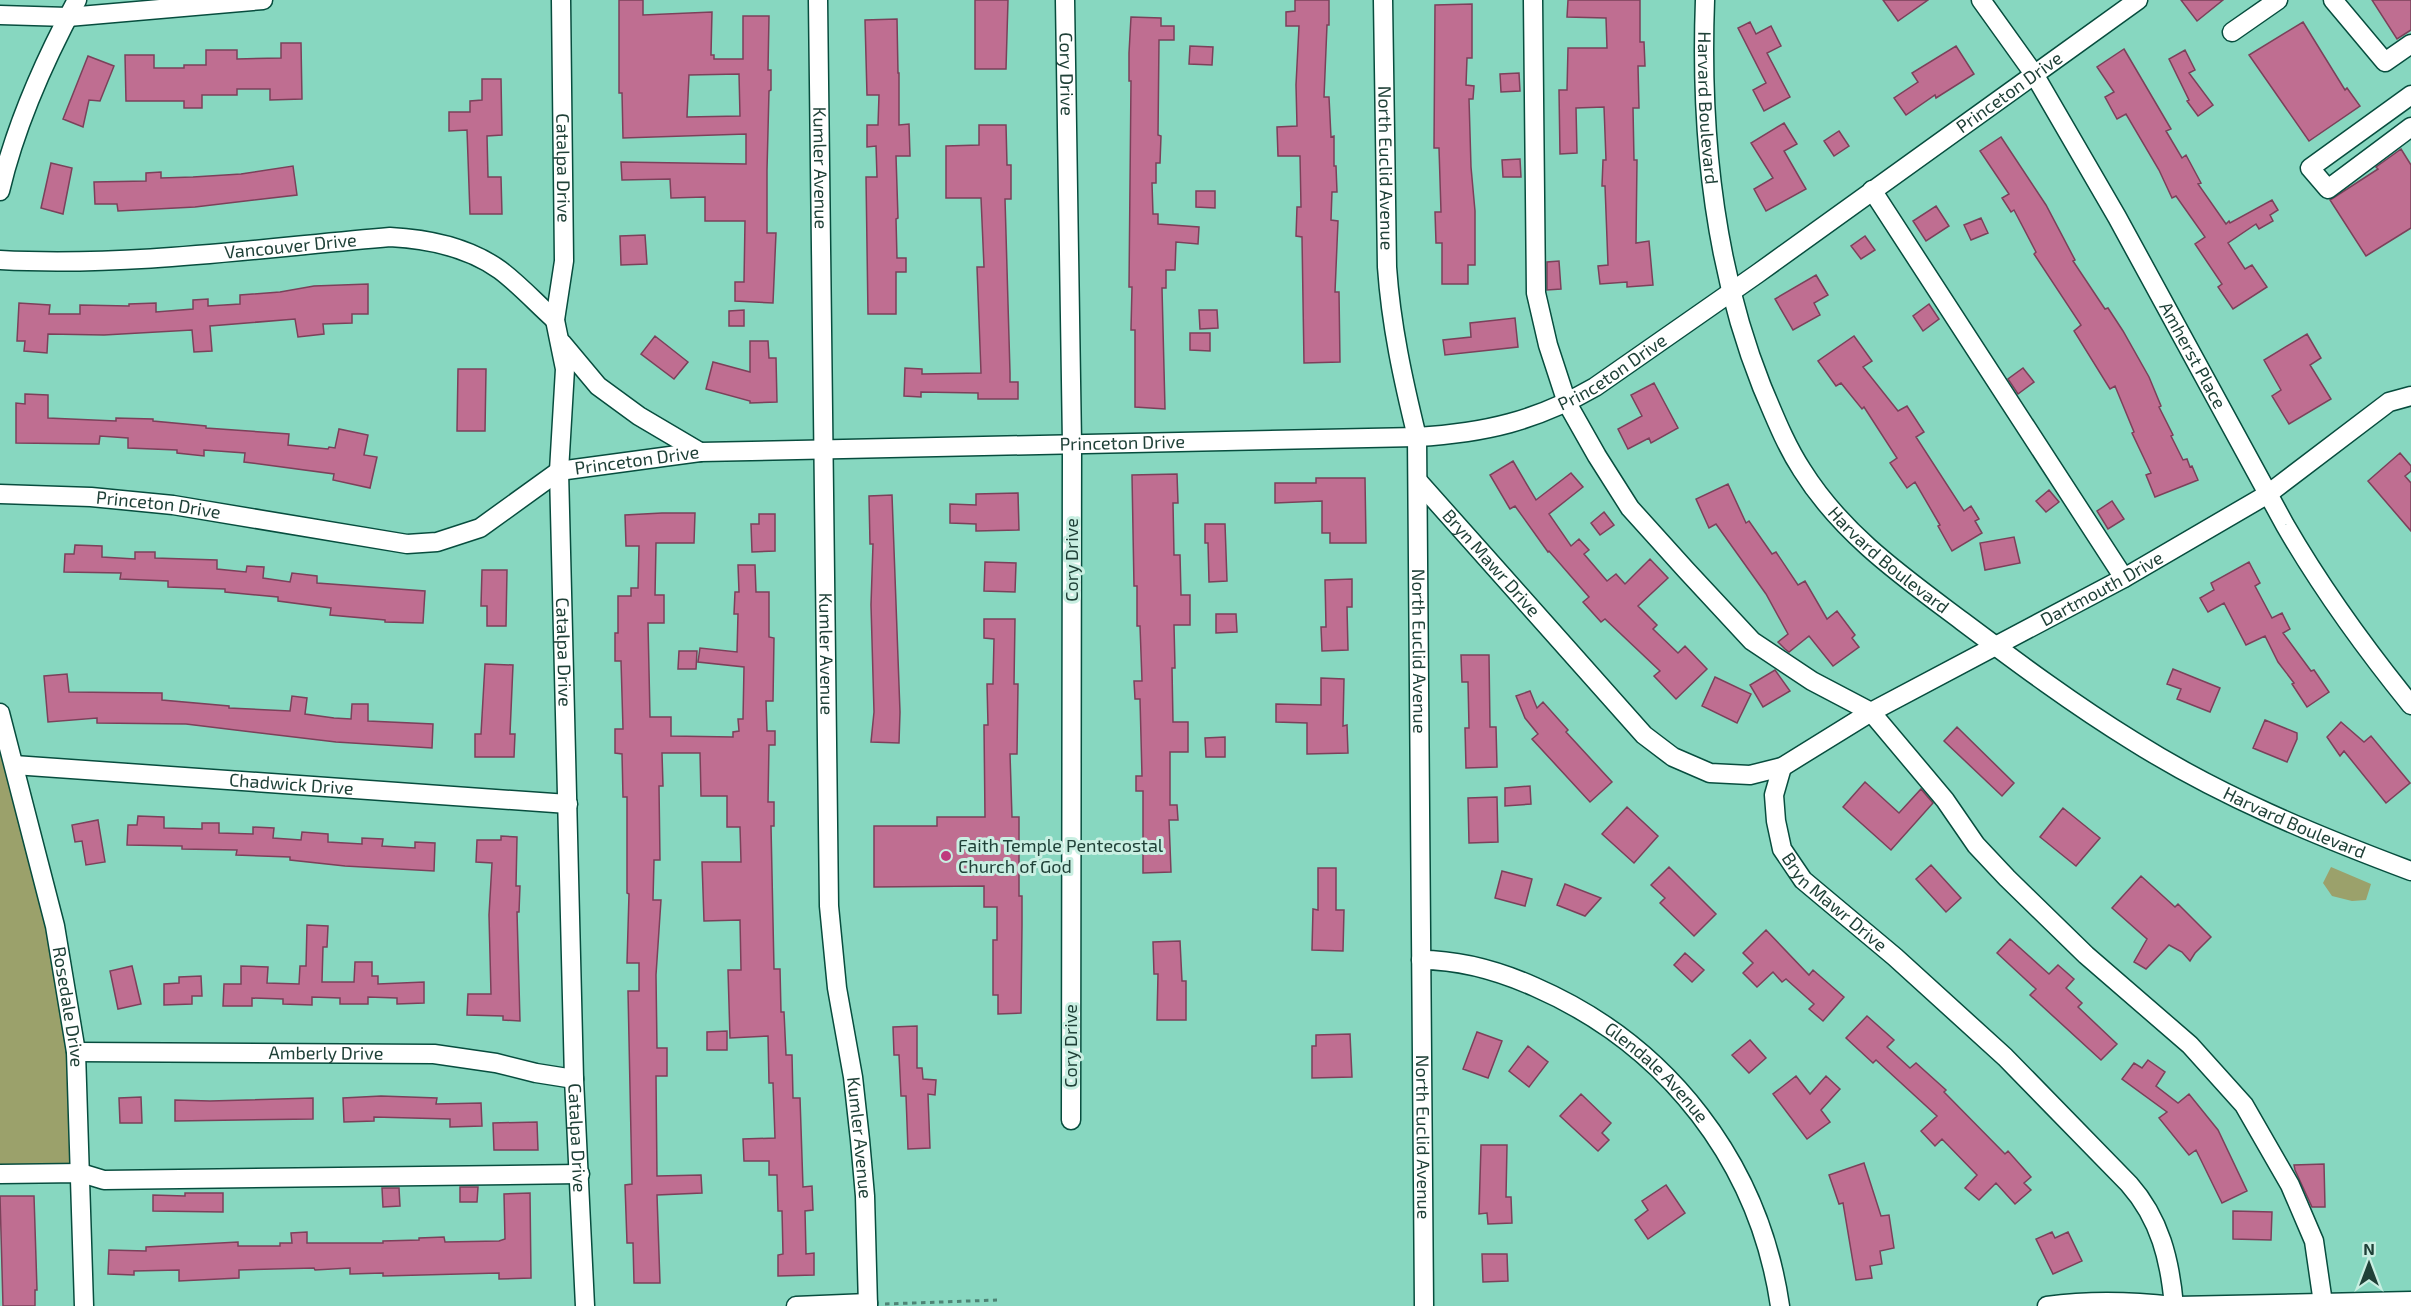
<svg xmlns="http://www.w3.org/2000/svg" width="2411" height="1306" font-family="'Exo 2',sans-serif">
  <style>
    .green { fill: #9ba16b }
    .building { fill: #bf6e91; stroke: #7b415a; stroke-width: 1.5; fill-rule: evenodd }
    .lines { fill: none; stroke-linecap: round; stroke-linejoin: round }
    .minor-casing { stroke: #074d3e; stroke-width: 21 }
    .path { stroke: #4e8475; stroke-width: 3; stroke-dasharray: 4.5 4.5; stroke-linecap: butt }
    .minor { stroke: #fff; stroke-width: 18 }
    .poi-dot { fill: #bf3a7d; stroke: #c9efe2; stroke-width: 2 }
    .labels { text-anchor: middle; stroke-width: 6; stroke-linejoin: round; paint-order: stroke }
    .street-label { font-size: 18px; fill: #1f4037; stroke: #c9efe2 }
    .poi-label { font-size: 18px; fill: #1f4037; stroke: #c9efe2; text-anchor: start }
  </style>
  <rect width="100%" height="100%" fill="#87d7c0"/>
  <path class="green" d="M0,714L55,926L81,1173L0,1174Z
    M2331,867L2371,884L2366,900L2352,901L2332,896L2323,883Z"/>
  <path class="building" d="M619,0H643V15L712,12L711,55H714V59H743V16H769L768,70H771V90L769,91L767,170V233H776L773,303L735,301V282H744L745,221H705V197L671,198L670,179L622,180L621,162L746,164V134L623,138L622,93H619ZM739,74L740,116L687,117L689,75Z
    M975,0H1008L1006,69H975Z
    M1295,0H1329V25H1327L1324,97H1329L1331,137L1334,136V166H1336L1337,192H1332L1331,220L1338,221L1335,292H1339L1340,362L1304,363L1302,237L1296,236L1297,207H1301L1300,156H1278L1277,127L1297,126L1296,85L1299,26H1286V12L1295,11Z
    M1568,0H1640V42H1644L1645,66H1638L1639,108H1633L1634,160H1637L1636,243L1649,241L1653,285L1627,287V282L1600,284L1598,266L1608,265L1605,186H1602L1603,160H1606L1604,107L1576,108L1577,153L1560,154L1559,90H1567L1568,48H1607L1606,18L1567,17Z
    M1883,0H1928L1898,21Z
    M2181,0H2223L2197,21Z
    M2372,0H2411V30L2397,39Z
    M1472,4V58H1467L1466,85L1474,86L1473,99H1469L1471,167L1475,211V265H1468V284H1442V243H1436L1435,212H1441L1439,148H1434L1435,5Z
    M1131,17L1161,18V26H1174V40H1159L1158,135L1161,136L1160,163H1156V183H1152L1153,214H1158V224L1199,227L1198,244L1176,242L1175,270H1166V288H1162L1165,409L1135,407V330H1131L1132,287H1129L1131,81H1129V53Z
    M897,19L898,73H899V125L909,124L910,156H896L898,218L896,219L897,258H906V272H896V314H868L866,177H877L876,146L867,147V125H878L879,95H867L865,20Z
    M1750,22L1756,34L1771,26L1781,46L1767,53L1790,97L1764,111L1753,90L1766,83L1738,28Z
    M2303,22L2345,90L2347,88L2360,106L2309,141L2249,55Z
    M281,43H301L302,99L270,100V89H237V95H202V108H184V101H126L125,55H154V68H184V65H206V50H237V59L281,58Z
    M1190,46L1213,47L1212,65L1189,64Z
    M1956,46L1974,74L1936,98L1935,95L1906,115L1894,98L1918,82L1912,73Z
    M2124,49L2171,129L2166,131L2182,158L2186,155L2201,183L2198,184L2226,224L2229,221L2230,223L2272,200L2278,210L2270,215L2273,221L2259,229L2256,224L2228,243L2245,269L2252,265L2267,287L2233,309L2218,287L2222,284L2195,244L2205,237L2176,196L2172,198L2159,170L2126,114L2117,119L2105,97L2114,92L2097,67Z
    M2185,50L2195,70L2189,73L2213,105L2198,116L2187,101L2189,100L2169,59Z
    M88,56L114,66L100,101L89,100L83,127L63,119Z
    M1519,73L1520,91L1501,92L1500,74Z
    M482,79H501L502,135L487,136L488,177H501L502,214H470L467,130L449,131V112H470V101L482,100Z
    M1784,123L1797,144L1784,151L1806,189L1766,211L1754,189L1773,178L1751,143Z
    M979,125H1006L1007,165H1011V199H1005L1010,373V382H1018V399H978V393L921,392V397L904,396L905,368L922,369V374L981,373L977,267H984L981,198H946V146L979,145Z
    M1839,131L1849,146L1834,156L1824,141Z
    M2001,137L2046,205L2075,260L2073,261L2105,309L2108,308L2123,331L2149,377L2161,406L2159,407L2173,435L2171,436L2183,460L2187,459L2190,467L2192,466L2198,480L2155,497L2146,475L2151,473L2132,433L2134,432L2115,386L2110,389L2074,331L2081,325L2034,254L2036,252L2014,210L2011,212L2002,198L2009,194L1980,151Z
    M2401,149L2411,165V228L2366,256L2330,200L2378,169L2376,167Z
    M1520,159L1521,177H1503L1502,160Z
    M51,163L72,168L63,214L41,208Z
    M293,166L297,195L195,207L118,211L117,204H95L94,182L146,181V173L161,172V178L193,177L241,174Z
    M1196,191H1215V208L1196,207Z
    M1936,206L1949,226L1926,241L1913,221Z
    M1981,218L1988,233L1971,240L1964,225Z
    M645,235L647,264L621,265L620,236Z
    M1865,236L1875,250L1861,259L1851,246Z
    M1559,261L1561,289L1547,290V262Z
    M1816,275L1828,295L1814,303L1820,315L1793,330L1775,299Z
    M368,284V314H352V323L323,324L324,334L298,337L295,319L210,326L212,351L194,352L192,330L104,335L48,334L47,353L24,351L25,341H17L19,303L50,305L49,314H80V305L129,306V304L156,303V312L193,309V300L208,299V306L240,304V295L280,292L314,286Z
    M1929,304L1939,319L1923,331L1913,316Z
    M744,310V326H729V311Z
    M1199,310H1217L1218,328L1200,329Z
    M1515,318L1518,347L1445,355L1443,340L1471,337L1470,323Z
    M1190,333H1210V351L1190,350Z
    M2307,334L2321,358L2310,365L2331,399L2289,424L2272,396L2281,390L2264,360Z
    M655,336L688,362L674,379L641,354Z
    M1854,336L1872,361L1863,367L1898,411L1907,406L1924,432L1916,437L1964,511L1971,506L1979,519L1975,521L1982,533L1952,551L1938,526L1940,525L1915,482L1907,488L1890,463L1897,458L1864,407L1862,409L1841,383L1836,386L1818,361Z
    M750,341H768L769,358H776L777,402L750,403V401L706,389L713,362L750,372Z
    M2023,368L2034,382L2018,394L2008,379Z
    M458,369H486L485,431H457Z
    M1654,383L1678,428L1651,443L1649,438L1628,449L1618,429L1642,416L1631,395Z
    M25,394L48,395V418L116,421V418L153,419V421L206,426V428L289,434L288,445L328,449L329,447L335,448L339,429L368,435L364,455L377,457L370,488L333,480L334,474L244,462L245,453L204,450V456L177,453V450L128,448V438L100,436L99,444L16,443V403L25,404Z
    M2400,453L2411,466V471L2405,476L2411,483V531L2368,481Z
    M1513,461L1536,500L1571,473L1583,487L1549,514L1571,546L1579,539L1589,550L1584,554L1607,581L1616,574L1625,584L1650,559L1668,578L1638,606L1657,625L1653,629L1678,653L1685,646L1707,669L1676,699L1654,676L1660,671L1605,619L1601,622L1583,602L1589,597L1549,551L1548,552L1515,506L1510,509L1490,475Z
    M1177,474L1178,503H1173L1174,555H1180L1181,595H1190V625H1174L1175,668H1172L1173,722H1188V752H1170V805H1177L1178,820H1169L1171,872L1143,873V791H1136V776H1142L1140,699H1135L1134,681H1142L1140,626H1137V586H1134L1132,475Z
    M1316,478H1365L1366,543H1330V533H1322V501L1275,503V483H1316Z
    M1728,484L1746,523L1749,521L1772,554L1776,552L1798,585L1805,581L1827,619L1837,611L1855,635L1852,638L1859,647L1833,666L1809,636L1789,652L1785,649L1778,642L1788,634L1766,594L1716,524L1709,528L1696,499Z
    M2049,490L2059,502L2046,512L2036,501Z
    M1018,493L1019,530L976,531V524L950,523V504L976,505V494Z
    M892,495L900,712L899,743L871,742L874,712L871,605L873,544H870L869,496Z
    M2112,501L2124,519L2108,529L2097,511Z
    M1604,512L1614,525L1600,535L1591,523Z
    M662,513H695L694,543H656L655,595H664V623H648L650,717H671V736L733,737V732L739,731L738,719H743L744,667L698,662L700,648L737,652L738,614H734L735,592H739L738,565H755L756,592H769V637L774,638L773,701H766L767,731H775V745H769L768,802H774V826H771L774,969H780L781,1012H784L786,1055H792L793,1098H800L803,1187L812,1186L813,1210L805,1211L806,1254L814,1253V1275L778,1276V1255L783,1254L782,1211H778L777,1175H769V1161H744L743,1139L775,1138L773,1083H769L768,1036L730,1038L728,970H741L740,920L704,921L702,862H741L740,827H727V796H701L700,753H662L663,786H659L660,860H654L653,900H661L656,975L657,1048H667V1076H656L657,1176L701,1175L702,1193L657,1195L660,1283H634L633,1243H627L625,1185L632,1184L628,991H639V963H627L629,894L627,893V797H623L622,754L615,753V729H623L621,661H615V633H618V596H631V588H638L639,546H626L625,515Z
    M759,514H775V551L752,552L751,524H759Z
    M1205,524H1225L1227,581L1209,582L1208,543H1205Z
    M2014,537L2020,563L1985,570L1980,543Z
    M75,545L102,546V557L135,559V552H155V558L217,560V569L246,572L247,566L264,567L263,578L290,582L292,573L317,576V583L425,591L423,623L385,622V620L330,615L331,608L278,601V597L225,592V589L168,587V581L120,579L121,573L64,572L65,554H74Z
    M985,562L1016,563L1015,592L984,591Z
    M2249,562L2260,583L2255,586L2272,618L2282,613L2290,629L2283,633L2311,671L2314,670L2329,692L2307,707L2292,684L2294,683L2278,662L2265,636L2246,645L2224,603L2208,612L2200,598L2214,590L2211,583Z
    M482,570H507L506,626H487V606H481Z
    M1352,579V607H1347L1348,650L1322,651L1321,627H1326L1325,580Z
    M1216,614H1236L1237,632L1216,633Z
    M984,619H1015L1014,684H1018L1017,754H1010L1012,817H1019V896H1022V925L1021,1013L998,1014V995H993V940H997V907H984V886L874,887V826H937V817H985L984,725H988L987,684H993L994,639L984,638Z
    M679,651H697L696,669H678Z
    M1461,655H1489L1490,727H1496L1497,767L1466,768L1465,728H1469L1468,682H1462Z
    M485,664L513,665L510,734H515L514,757H475V734H481Z
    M2173,669L2220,688L2210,712L2177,699L2181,689L2167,684Z
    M1775,670L1790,691L1763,707L1750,685Z
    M67,674L69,692L162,693V700L229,706V708L290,711L292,696L307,698L305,714L334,718L351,719L352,704H368V721L433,724L432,748L336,742L186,724L97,723V718L48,722L44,676Z
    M1715,677L1751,694L1737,723L1702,706Z
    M1321,678L1344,679L1343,726L1347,725L1348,753L1307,754V723L1276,722V704L1321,705Z
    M1530,691L1537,708L1543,702L1568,730L1566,732L1612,782L1590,802L1532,739L1538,734L1525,718L1516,696Z
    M2265,720L2297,733V739L2287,762L2253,748Z
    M2341,722L2364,742L2371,736L2410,783L2386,803L2344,751L2340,756L2327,737Z
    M1957,727L2014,783L2002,796L1944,741Z
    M1225,737V757H1206L1205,738Z
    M1865,782L1899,813L1921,789L1933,803L1891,850L1843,807Z
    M1530,786L1531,804L1505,806V788Z
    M1497,797L1498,842L1469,843L1468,798Z
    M1627,807L1658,836L1634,863L1602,834Z
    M2063,808L2100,838L2076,866L2040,837Z
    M138,816L164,817V828L202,829V823H219V833L253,834V827L274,828L273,838L301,840L302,832L328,834V842L362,844V838L383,839L382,846L415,848V842L435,843L434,871L345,866L290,860V857L236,855L237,850L182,849V846L127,845L128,825H137Z
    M98,820L105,862L86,865L82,841L75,842L72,825Z
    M501,836L517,837L516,886H520L519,912H517L520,1021L503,1020V1016L467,1015L468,994H491L489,915L492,863L476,862L477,840H501Z
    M1931,865L1961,898L1946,912L1916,879Z
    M1669,867L1716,914L1694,936L1660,903L1665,898L1651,885Z
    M1318,868H1336V910H1344L1343,951L1312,950L1313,909L1318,910Z
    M1502,871L1532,879L1525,906L1495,898Z
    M2141,876L2175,907L2178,904L2211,937L2195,953L2190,961L2182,952L2169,945L2146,969L2134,962L2147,939L2112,908Z
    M1565,884L1601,898L1585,916L1557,905Z
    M307,925L328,926L327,947H323L322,982H354L355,962H372V976H378V984L424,982V1003L397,1004V998L368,997V1004H340V998L312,997V1005L283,1004V999L252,998V1006H223L224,984H241V966L268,967L267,983L299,984L300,966H306Z
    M1766,930L1809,975L1813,970L1844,997L1823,1021L1809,1009L1814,1004L1786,979L1782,982L1773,972L1757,987L1743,973L1753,963L1743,953Z
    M2010,939L2049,974L2058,965L2074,979L2066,988L2082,1003L2078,1007L2117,1044L2101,1060L2030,995L2036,989L1997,953Z
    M1180,941L1182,981H1186V1020H1157L1158,974H1154L1153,942Z
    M1685,953L1704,970L1692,982L1674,965Z
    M132,966L141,1004L118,1009L110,971Z
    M201,976L202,996H192V1004L164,1005V984L179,983V977Z
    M1867,1016L1894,1040L1887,1047L1910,1068L1916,1063L1946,1090L1944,1092L2005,1154L2008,1151L2031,1177L2024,1183L2031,1190L2015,1204L1996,1183L1979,1200L1965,1188L1977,1175L1942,1139L1935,1146L1921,1131L1937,1116L1876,1060L1873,1063L1846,1038Z
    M917,1026V1068H922L923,1079L936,1080L935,1095L928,1094L930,1148L908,1149L906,1096H901L899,1055H894L893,1027Z
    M727,1031V1050H707V1032Z
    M1477,1032L1502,1041L1488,1078L1463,1069Z
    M1350,1034L1352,1077L1312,1078V1046H1316V1035Z
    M1750,1040L1766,1058L1749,1073L1732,1055Z
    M1528,1046L1548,1062L1529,1087L1509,1071Z
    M2148,1060L2165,1072L2156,1086L2178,1103L2189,1094L2218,1130L2247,1191L2222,1203L2196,1150L2189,1155L2159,1118L2167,1112L2122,1079L2134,1063L2142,1068Z
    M1796,1076L1810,1094L1826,1076L1840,1089L1821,1110L1830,1122L1807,1139L1773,1094Z
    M1581,1094L1611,1123L1602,1133L1609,1140L1598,1151L1560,1116Z
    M381,1096L437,1098L436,1104L481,1103L482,1126L450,1127V1119L374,1117V1121L344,1122L343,1098Z
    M141,1097L142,1123H120L119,1098Z
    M313,1098V1119L175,1121V1100L210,1101Z
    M537,1122L538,1150H494L493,1123Z
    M1481,1145H1507L1506,1197H1511L1512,1223L1488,1224L1487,1213L1479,1214Z
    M1864,1163L1881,1216L1889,1215L1894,1248L1880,1251L1882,1264L1870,1266L1872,1278L1856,1280L1843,1203L1839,1204L1829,1175Z
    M2324,1164L2325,1207H2312L2295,1170L2294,1165Z
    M1666,1185L1685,1213L1648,1239L1635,1220L1648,1210L1642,1201Z
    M460,1187H478L477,1202H460Z
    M382,1188H399L400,1206L383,1207Z
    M185,1193H223V1212L153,1211V1195L185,1196Z
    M530,1193L531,1278L499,1279V1273L383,1276V1273L350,1274V1268L315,1270L314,1268L239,1270V1278L179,1281V1270L134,1271V1275L108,1274L109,1250L146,1251V1247L238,1242V1246H280V1243H292L291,1233L307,1232V1243H383V1241L419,1240V1238L444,1237L445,1242L499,1241L505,1239L504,1194Z
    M0,1196H34L37,1290H35V1306H3Z
    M2233,1211L2272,1212L2271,1240L2233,1239Z
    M2052,1232L2055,1238L2068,1232L2082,1261L2053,1274L2036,1239Z
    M1482,1254H1507L1508,1281L1483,1282Z"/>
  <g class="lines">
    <defs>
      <g id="minor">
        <path id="s1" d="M561,0L564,261L555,320L565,369L559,471L574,1079L585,1306"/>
        <path id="s2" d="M818,0L829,906L837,988L853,1077L860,1140L865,1196L868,1306"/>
        <path id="s3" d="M1065,0L1072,444L1071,1120"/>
        <path id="s4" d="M1383,0L1387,267C1391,325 1403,380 1417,437L1424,1306"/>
        <path d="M1533,0L1536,293L1548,345L1567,403L1597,456L1630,508L1686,570L1752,641L1812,681L1871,712L1945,800L1976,845L2007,878L2086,955L2190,1045L2244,1105L2290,1185L2314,1241L2323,1303"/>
        <path id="s5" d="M1705,0C1700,132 1713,264 1762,387C1774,415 1785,444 1802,470C1842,534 1902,576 1962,621C2018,663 2073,704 2133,741C2220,796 2315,835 2411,871"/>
        <path id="s6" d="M1981,0L2034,74L2117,217L2285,525C2322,589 2364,647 2411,705"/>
        <path d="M2333,0L2385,62L2411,44"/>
        <path d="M0,15L68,17L263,0"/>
        <path d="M2232,32L2278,0"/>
        <path d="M2411,95L2310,168L2328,189L2411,127"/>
        <path d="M1872,190L2124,578"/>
        <path d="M0,191C16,123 44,61 77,0"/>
        <path id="s7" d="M0,260C128,267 262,248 390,237C429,239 468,247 500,270C520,285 537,304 555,320"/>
        <path d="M562,343L598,386L639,416L700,452"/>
        <path id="s8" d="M1418,481L1644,735L1673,757L1710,773L1750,775L1782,767L1871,712L2124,578L2268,494L2389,402L2411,396"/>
        <path id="s9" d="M0,494L91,497L173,505L407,544L437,542L480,528L559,471L700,452L1417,437C1485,433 1536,421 1595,387L1757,274L2138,0"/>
        <path id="s10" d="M0,713L55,926L76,1052L84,1306"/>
        <path id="s11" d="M14,765L568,804"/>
        <path id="s12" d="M1782,767L1774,795L1776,821L1782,849L1803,880L1895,957L2005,1057L2129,1184C2160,1219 2170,1260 2174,1306"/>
        <path id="s13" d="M1421,960C1461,960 1499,971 1535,987C1668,1045 1759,1163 1780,1306"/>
        <path id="s14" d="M76,1052L434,1054L496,1063L536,1073L574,1079"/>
        <path d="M0,1174L81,1173L104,1180L580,1174"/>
        <path d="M796,1306L868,1303"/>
        <path d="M2047,1306C2090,1300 2130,1301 2173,1306"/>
        <path d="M2177,1306L2411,1301"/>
      </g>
    </defs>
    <use href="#minor" class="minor-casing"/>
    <path class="path" d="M885,1304L997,1300"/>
    <use href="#minor" class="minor"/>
  </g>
  <circle class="poi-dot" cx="946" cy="856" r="6"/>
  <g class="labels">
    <g class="street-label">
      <text dy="6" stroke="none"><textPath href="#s3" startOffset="74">Cory Drive</textPath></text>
      <text dy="6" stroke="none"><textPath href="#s9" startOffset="2138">Princeton Drive</textPath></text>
      <text dy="6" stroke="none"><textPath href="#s5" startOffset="108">Harvard Boulevard</textPath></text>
      <text dy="6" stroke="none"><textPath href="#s1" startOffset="168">Catalpa Drive</textPath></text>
      <text dy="6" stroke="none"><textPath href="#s2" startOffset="168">Kumler Avenue</textPath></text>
      <text dy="6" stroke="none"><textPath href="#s4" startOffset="168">North Euclid Avenue</textPath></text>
      <text dy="6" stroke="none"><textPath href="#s7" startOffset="291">Vancouver Drive</textPath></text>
      <text dy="6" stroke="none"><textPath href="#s6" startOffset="414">Amherst Place</textPath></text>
      <text dy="6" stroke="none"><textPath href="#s9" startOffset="1652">Princeton Drive</textPath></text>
      <text dy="6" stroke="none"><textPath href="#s9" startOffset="1148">Princeton Drive</textPath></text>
      <text dy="6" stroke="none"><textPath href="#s9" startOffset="662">Princeton Drive</textPath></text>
      <text dy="6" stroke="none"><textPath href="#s9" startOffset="159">Princeton Drive</textPath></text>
      <text dy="6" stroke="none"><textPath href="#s5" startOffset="612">Harvard Boulevard</textPath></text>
      <text transform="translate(1072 560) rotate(-90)" y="6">Cory Drive</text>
      <text dy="6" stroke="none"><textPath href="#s8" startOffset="110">Bryn Mawr Drive</textPath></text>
      <text dy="6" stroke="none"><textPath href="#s8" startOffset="856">Dartmouth Drive</textPath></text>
      <text dy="6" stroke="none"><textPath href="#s4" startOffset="654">North Euclid Avenue</textPath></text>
      <text dy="6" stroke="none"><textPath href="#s1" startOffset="654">Catalpa Drive</textPath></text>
      <text dy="6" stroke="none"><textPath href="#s2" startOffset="654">Kumler Avenue</textPath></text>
      <text dy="6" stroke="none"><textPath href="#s11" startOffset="278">Chadwick Drive</textPath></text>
      <text dy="6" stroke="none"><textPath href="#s5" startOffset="1098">Harvard Boulevard</textPath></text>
      <text dy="6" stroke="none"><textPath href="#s12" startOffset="159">Bryn Mawr Drive</textPath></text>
      <text dy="6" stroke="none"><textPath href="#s10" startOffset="302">Rosedale Drive</textPath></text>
      <text transform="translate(1071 1046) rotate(-90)" y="6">Cory Drive</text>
      <text dy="6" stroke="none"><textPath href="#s14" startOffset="250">Amberly Drive</textPath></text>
      <text dy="6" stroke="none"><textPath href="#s13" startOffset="268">Glendale Avenue</textPath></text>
      <text dy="6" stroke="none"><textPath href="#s4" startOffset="1140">North Euclid Avenue</textPath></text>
      <text dy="6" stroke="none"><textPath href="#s1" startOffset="1140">Catalpa Drive</textPath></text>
      <text dy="6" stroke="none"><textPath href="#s2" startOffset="1140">Kumler Avenue</textPath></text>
    </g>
    <g class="poi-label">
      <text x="958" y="852">Faith Temple Pentecostal<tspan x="958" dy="21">Church of God</tspan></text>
    </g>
  </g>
  <g transform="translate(2369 1264)" stroke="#c9efe2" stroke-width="4.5" paint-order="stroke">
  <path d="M0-4.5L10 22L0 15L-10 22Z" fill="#1f4037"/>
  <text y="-9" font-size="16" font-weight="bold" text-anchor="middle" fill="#1f4037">N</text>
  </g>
</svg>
